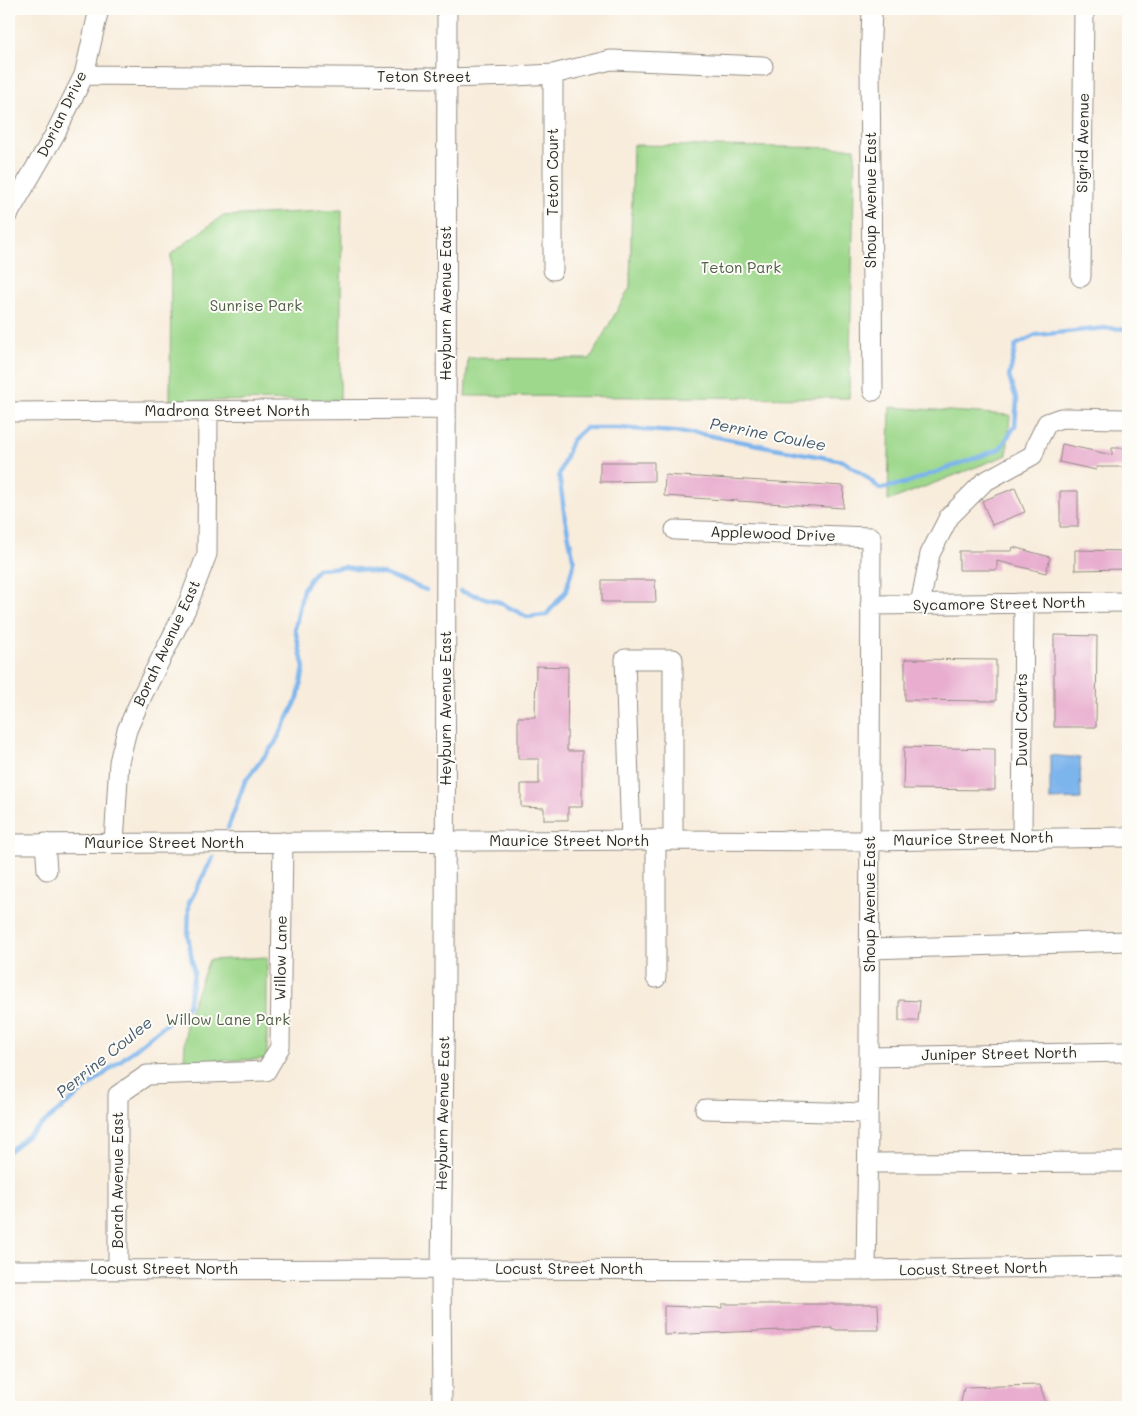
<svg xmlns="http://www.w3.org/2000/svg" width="1137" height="1416" font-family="Mali,sans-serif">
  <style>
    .green { fill: #9ed88c; stroke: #64825c }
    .water { fill: #7bb4ec; stroke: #53708c }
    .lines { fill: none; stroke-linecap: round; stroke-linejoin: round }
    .stream { stroke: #7bb4ec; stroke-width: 4.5 }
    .building { fill: #e8adcf }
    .minor-casing { stroke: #928c83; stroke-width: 21 }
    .minor { stroke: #fff; stroke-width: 19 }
    .labels { text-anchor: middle; stroke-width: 4; stroke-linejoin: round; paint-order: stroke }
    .street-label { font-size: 15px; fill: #2b2b2b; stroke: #fdfcf7 }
    .park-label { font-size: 15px; fill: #4e5f48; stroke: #fdfcf7 }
    .water-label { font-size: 16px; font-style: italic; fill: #475b6f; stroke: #fdfcf7 }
  </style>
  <rect width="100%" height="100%" fill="#fdfcf7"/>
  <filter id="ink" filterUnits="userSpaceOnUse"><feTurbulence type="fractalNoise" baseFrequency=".02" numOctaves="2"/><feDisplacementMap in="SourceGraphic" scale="10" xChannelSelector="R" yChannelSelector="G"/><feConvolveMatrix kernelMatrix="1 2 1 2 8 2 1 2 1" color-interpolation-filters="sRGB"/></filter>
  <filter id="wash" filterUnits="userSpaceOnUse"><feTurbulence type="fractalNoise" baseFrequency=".0096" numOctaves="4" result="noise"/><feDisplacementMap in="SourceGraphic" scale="20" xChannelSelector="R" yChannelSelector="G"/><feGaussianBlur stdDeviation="1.12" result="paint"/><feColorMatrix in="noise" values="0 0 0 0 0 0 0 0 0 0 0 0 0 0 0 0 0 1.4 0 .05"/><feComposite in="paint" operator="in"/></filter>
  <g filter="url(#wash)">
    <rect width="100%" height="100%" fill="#f8ecdb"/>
    <path class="green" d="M633,145L855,148L849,398L465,396L468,358L590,359L630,287Z
      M342,210L340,400L170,401L171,254L222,216Z
      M890,407L1010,415L1007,455L888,501Z
      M267,957V1059L184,1062L186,1021L209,960Z"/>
    <path class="water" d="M1050,755L1080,758L1081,799L1050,800Z"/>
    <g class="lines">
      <path class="stream" d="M460,591L499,602L527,617L546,615L566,591L574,562L565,518L559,475L572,440L585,428H618L701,434L843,461L864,475L880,489L906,483L1000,449L1015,426L1017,401L1009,377L1016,345L1036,335L1106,328L1128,329
        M228,828L245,781L275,743L298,698L304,668L295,629L303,589L317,569L345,567L384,574L426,590
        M9,1151L188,1006L194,973L188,936L189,903L213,857"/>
    </g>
    <g id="blocks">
      <path class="building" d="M1062,444L1112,455V448H1128V467H1097L1096,470L1059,462Z
        M600,462H654V481L600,482Z
        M665,475L844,486L843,508L664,496Z
        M1015,488L1025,512L992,525L982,501Z
        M1060,491H1078V527H1060Z
        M1013,547L1050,557L1046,573L997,561V570H959V551H1012Z
        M1075,550L1128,551V569L1075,570Z
        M602,580H655L656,602H602Z
        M1054,635L1097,636L1096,727H1054Z
        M905,659L996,660V701L905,700Z
        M536,666L568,667L567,751H582V807H568V820H544V808L521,807V784H539V759H518V717H535Z
        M904,747L995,749V790L903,789Z
        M899,1000L920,1001L918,1021H899Z
        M722,1304H878L879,1330H832V1328L664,1335V1306L722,1308Z
        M1040,1385L1047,1407H960L964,1387Z"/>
    </g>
  </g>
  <g filter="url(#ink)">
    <use href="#blocks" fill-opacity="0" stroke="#928c83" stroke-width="1"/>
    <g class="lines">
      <defs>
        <path id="minor" d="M872,9L870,65L873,391
          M553,74V270
          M84,75L447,78L515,76L553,74L611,60L763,66
          M9,213L55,134L84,75L99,9
          M1081,277L1084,9
          M9,412L446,409
          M675,530L871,537L869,1057L866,1270
          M920,604L930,554L949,517L984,482L1033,455L1037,443L1047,423L1061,418L1128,419
          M870,605L1128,602
          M1022,837L1024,603
          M631,841L625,659H673V840
          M45,843L47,870
          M114,843L119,762L127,730L143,694L186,609L207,554L208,411
          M9,844L656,840L870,841L1128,837
          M870,949L1128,941
          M656,978V840
          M869,1057L1128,1052
          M705,1109L868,1113
          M868,1163L1128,1162
          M118,1269V1095L147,1075L266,1071L280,1047L283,842
          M9,1270L441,1269L866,1270L1128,1266
          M442,1407L441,1269L445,983L447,9"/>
      </defs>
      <use href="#minor" class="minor-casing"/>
      <use href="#minor" class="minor"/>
    </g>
  </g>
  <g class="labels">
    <g class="street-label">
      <text x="424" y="82">Teton Street</text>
      <text transform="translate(62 114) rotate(-64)" y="5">Dorian Drive</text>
      <text transform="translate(1083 143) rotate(-89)" y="5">Sigrid Avenue</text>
      <text transform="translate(553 172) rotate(-90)" y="5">Teton Court</text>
      <text transform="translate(871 200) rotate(-90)" y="5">Shoup Avenue East</text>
      <text transform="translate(446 303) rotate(-90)" y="5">Heyburn Avenue East</text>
      <text x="227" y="416">Madrona Street North</text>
      <text transform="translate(773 534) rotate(2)" y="5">Applewood Drive</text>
      <text transform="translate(999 604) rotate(-1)" y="5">Sycamore Street North</text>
      <text transform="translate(167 643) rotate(-65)" y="5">Borah Avenue East</text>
      <text transform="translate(446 708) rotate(-90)" y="5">Heyburn Avenue East</text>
      <text transform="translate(1022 720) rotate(-90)" y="5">Duval Courts</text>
      <text transform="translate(973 839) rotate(-1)" y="5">Maurice Street North</text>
      <text x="569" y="846">Maurice Street North</text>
      <text x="164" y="848">Maurice Street North</text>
      <text transform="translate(870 904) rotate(-90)" y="5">Shoup Avenue East</text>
      <text transform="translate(281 958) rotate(-89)" y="5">Willow Lane</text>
      <text transform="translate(999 1054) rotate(-1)" y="5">Juniper Street North</text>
      <text transform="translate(443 1113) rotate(-89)" y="5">Heyburn Avenue East</text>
      <text transform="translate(118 1180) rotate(-90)" y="5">Borah Avenue East</text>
      <text x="164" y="1274">Locust Street North</text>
      <text x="569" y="1274">Locust Street North</text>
      <text transform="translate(973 1269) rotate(-1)" y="5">Locust Street North</text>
    </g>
    <g class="park-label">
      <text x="741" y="273">Teton Park</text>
      <text x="256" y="311">Sunrise Park</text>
      <text x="228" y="1025">Willow Lane Park</text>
    </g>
    <g class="water-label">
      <text transform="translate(768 434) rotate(11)" y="6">Perrine Coulee</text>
      <text transform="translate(104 1057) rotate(-39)" y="6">Perrine Coulee</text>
    </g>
  </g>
  <rect width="1137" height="1416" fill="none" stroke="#fdfcf7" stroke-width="30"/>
</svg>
